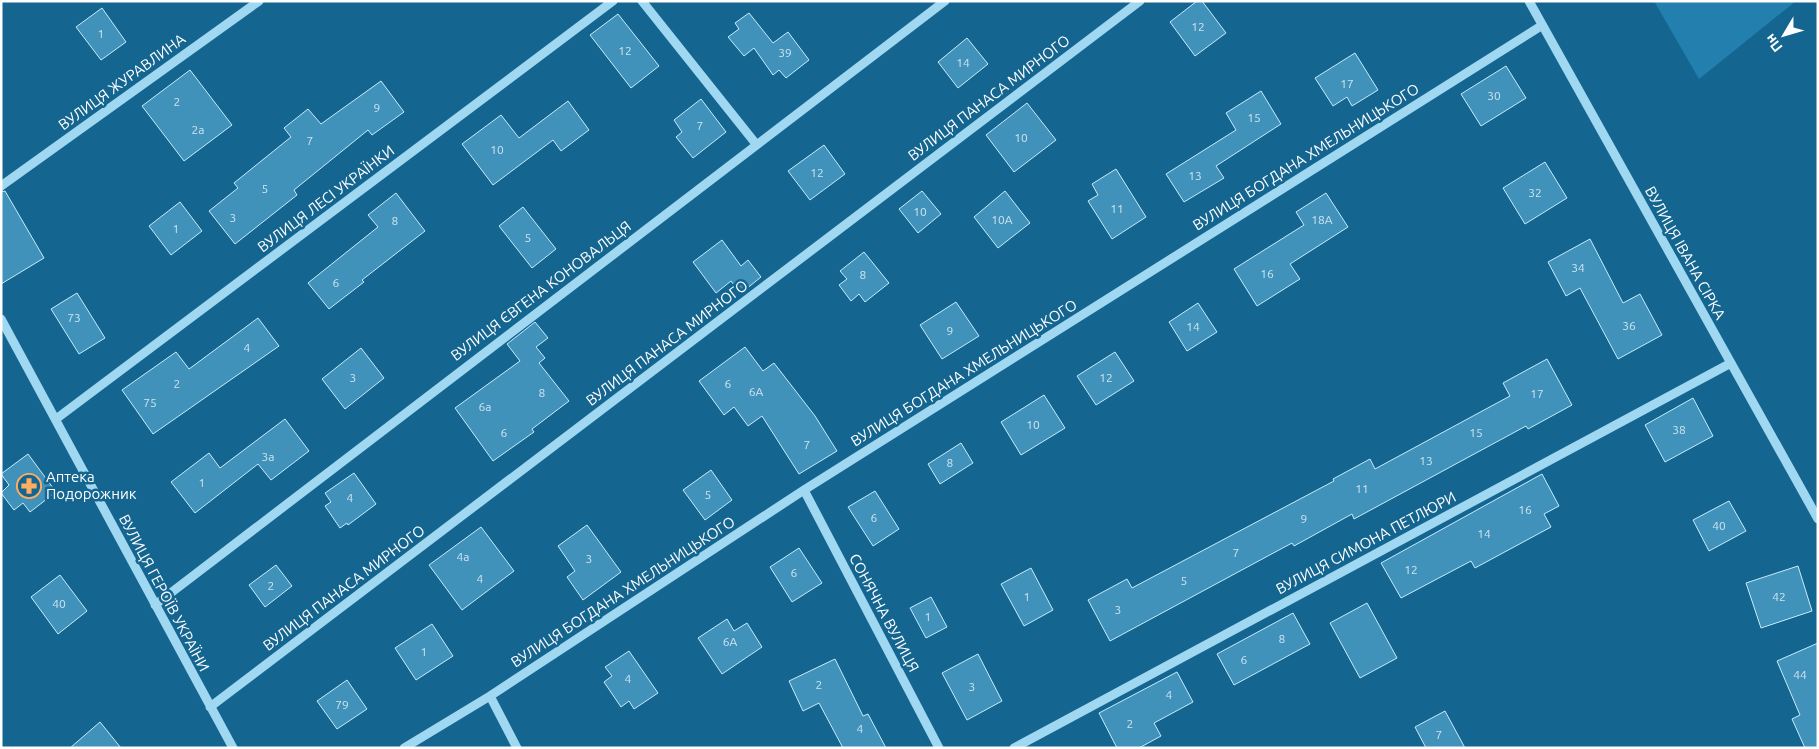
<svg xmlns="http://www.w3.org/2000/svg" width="1819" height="749" font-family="Ubuntu,sans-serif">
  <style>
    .green { fill: #237fae }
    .building { fill: #4092bb; stroke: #c7ebfc }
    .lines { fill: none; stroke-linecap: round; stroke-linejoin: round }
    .minor { stroke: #a0d7f1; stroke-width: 9 }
    .labels { text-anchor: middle; stroke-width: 5; stroke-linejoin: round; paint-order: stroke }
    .number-label { font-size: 12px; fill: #cfe4ee }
    .street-label { font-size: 15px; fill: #fff; stroke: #146691 }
    .poi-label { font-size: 15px; fill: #fff; stroke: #146691; text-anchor: start }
  </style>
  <rect width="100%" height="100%" fill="#146691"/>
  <path class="green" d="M1654,1H1796L1699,79Z"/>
  <path class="building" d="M1197,1H1202L1226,33L1195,56L1170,22Z
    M102,8L126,42L101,60L76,27Z
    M749,13L773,43L788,32L809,60L786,78L779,70L773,75L754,48L744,56L728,37L739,29L735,23Z
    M618,14L659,66L631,88L590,35Z
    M967,38L988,64L958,88L938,62Z
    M1355,53L1378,90L1352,106L1347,97L1333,106L1315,78Z
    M1506,66L1526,98L1481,126L1461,94Z
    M190,70L232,125L184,161L142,106Z
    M381,81L404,112L372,135L368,130L294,190L297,195L235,244L209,211L238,188L234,183L291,137L284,128L308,109L321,124Z
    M1261,91L1281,124L1216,166L1224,178L1184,202L1166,174L1236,130L1226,113Z
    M701,99L726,132L693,158L676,137L682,132L674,120Z
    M568,101L589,130L561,151L553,140L493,185L462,144L501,115L519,138Z
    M1027,103L1056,140L1014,172L986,135Z
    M824,145L845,174L810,200L788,171Z
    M1545,162L1567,198L1525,224L1503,188Z
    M1116,169L1146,217L1112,239L1088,201L1098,195L1092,184Z
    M5,191L44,258L1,284V192Z
    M922,191L941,214L918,233L899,209Z
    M1005,191L1030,223L998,248L974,217Z
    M396,193L425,231L362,280L364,282L329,309L308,283L378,227L368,215Z
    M1326,193L1348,227L1290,264L1300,279L1257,306L1234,269L1304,225L1296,212Z
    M180,202L202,231L171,255L149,226Z
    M523,207L556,249L532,268L499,226Z
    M1590,239L1623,303L1640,294L1662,335L1618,359L1580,288L1566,296L1548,262Z
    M722,240L741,266L748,260L761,277L740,294L731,281L716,293L693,262Z
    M864,252L889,283L865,302L859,294L851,301L839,285L847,279L840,271Z
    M77,293L105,338L79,354L51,309Z
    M956,302L979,336L942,359L920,325Z
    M1198,303L1217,332L1187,351L1169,322Z
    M258,318L279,346L153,434L122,390L176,352L189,369Z
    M535,322L548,338L536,347L545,358L539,363L569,401L532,429L534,432L493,461L455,408L520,361L507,344Z
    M745,347L763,371L774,363L815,416L837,451L799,474L762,416L748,426L734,407L724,415L699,381Z
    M361,348L384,378L345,409L322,379Z
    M1115,352L1134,381L1096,405L1077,376Z
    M1547,359L1572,405L1528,429L1526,426L1354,519L1352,514L1294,546L1292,543L1110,641L1088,600L1127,579L1132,588L1334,481L1333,479L1370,459L1375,469L1510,396L1503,383Z
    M1044,395L1065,428L1021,455L1001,422Z
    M1693,398L1713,436L1665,462L1645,425Z
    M285,419L309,451L271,480L258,464L195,513L171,482L209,453L220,468Z
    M961,443L973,463L940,484L928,464Z
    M28,454L56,492L30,512L23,503L14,510L1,493L9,485L1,474Z
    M711,470L732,500L705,520L683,490Z
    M354,473L376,504L348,525L347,523L340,528L325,506L331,502L325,493Z
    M1542,474L1559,506L1544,514L1551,527L1475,568L1471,561L1401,598L1381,563Z
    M875,491L899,529L873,546L848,507Z
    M1729,501L1746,531L1709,551L1693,520Z
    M587,525L621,572L583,600L567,577L575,571L558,546Z
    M481,527L514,571L462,610L429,565Z
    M799,548L822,583L792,602L770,567Z
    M276,565L292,586L265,607L249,585Z
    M1798,566L1812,611L1761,628L1746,583Z
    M1031,568L1053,610L1024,626L1001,584Z
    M60,575L87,611L58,634L31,597Z
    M931,597L947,627L926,638L910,608Z
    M1367,603L1397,658L1360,678L1330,623Z
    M1293,613L1310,644L1234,685L1217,654Z
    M727,619L734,631L747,623L762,647L722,674L698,638Z
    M432,624L453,656L416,680L395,648Z
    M1818,643V748H1805L1792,719L1800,715L1777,661Z
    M629,651L658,693L634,709L629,701L621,707L604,682L612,676L605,667Z
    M978,654L1002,701L967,720L942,673Z
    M835,659L863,716L868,714L886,748H843L819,703L803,711L789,681Z
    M1177,672L1193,702L1154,723L1161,736L1139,748H1117L1099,713Z
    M347,680L367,709L337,729L317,701Z
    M1445,711L1465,748H1426L1415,727Z
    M100,722L121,748H70Z"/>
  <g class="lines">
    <path class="minor" d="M642,1L756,144
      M1529,1L1818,519
      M1,186L259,1
      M1,319L233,748
      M56,419L613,1
      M804,490L939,748
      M155,605L945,1
      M490,696L517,748
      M210,707L1140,1
      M404,748L490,696L804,490L1541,26
      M1014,748L1731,363"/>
  </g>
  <defs>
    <symbol id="pharmacy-ring" viewBox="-11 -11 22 22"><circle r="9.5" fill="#146691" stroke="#ffae60" stroke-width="1.5"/><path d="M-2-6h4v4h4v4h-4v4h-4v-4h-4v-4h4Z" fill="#ffae60"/></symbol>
  </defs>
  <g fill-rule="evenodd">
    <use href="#pharmacy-ring" x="15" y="472" width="28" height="28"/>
  </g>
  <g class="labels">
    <g class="number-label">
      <text x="1198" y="31">12</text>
      <text x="101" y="38">1</text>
      <text x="625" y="55">12</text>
      <text x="785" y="57">39</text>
      <text x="963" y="67">14</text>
      <text x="1347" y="88">17</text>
      <text x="1494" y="100">30</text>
      <text x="177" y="106">2</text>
      <text x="377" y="112">9</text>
      <text x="1254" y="122">15</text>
      <text x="700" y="130">7</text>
      <text x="198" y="134">2а</text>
      <text x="1021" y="142">10</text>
      <text x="310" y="145">7</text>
      <text x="497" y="154">10</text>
      <text x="817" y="177">12</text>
      <text x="1195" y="180">13</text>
      <text x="265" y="193">5</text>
      <text x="1535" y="197">32</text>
      <text x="1117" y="213">11</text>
      <text x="920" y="216">10</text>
      <text x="233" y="222">3</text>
      <text x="1002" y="224">10А</text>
      <text x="1322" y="224">18А</text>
      <text x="395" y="225">8</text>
      <text x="176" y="233">1</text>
      <text x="528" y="242">5</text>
      <text x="1578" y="272">34</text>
      <text x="1267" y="278">16</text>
      <text x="863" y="279">8</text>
      <text x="336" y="287">6</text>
      <text x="74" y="322">73</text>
      <text x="1629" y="330">36</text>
      <text x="1193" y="331">14</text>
      <text x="950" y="335">9</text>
      <text x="247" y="352">4</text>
      <text x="353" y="382">3</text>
      <text x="1106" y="382">12</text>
      <text x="177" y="388">2</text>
      <text x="728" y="388">6</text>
      <text x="756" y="396">6А</text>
      <text x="542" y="397">8</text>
      <text x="1537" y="398">17</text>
      <text x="150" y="407">75</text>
      <text x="485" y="411">6а</text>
      <text x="1033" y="429">10</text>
      <text x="1679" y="434">38</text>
      <text x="504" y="437">6</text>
      <text x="1476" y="437">15</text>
      <text x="807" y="449">7</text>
      <text x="268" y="461">3а</text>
      <text x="1426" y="465">13</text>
      <text x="950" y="467">8</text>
      <text x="202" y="487">1</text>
      <text x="1362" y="493">11</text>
      <text x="708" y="499">5</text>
      <text x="350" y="502">4</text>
      <text x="1525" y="514">16</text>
      <text x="874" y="522">6</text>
      <text x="1304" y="523">9</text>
      <text x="1719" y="530">40</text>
      <text x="1484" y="538">14</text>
      <text x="1236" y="557">7</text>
      <text x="463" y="561">4а</text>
      <text x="589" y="563">3</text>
      <text x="1411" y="574">12</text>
      <text x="794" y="577">6</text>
      <text x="480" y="583">4</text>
      <text x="1184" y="585">5</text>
      <text x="271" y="590">2</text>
      <text x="1027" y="601">1</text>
      <text x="1779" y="601">42</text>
      <text x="59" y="608">40</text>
      <text x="1118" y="614">3</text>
      <text x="928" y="621">1</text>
      <text x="1282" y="643">8</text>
      <text x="730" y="646">6А</text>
      <text x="424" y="656">1</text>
      <text x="1244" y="664">6</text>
      <text x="1800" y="679">44</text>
      <text x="628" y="683">4</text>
      <text x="819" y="689">2</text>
      <text x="972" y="691">3</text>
      <text x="1169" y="699">4</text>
      <text x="342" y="709">79</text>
      <text x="1130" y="728">2</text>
      <text x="860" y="733">4</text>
      <text x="1439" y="739">7</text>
    </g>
    <g class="street-label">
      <text transform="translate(122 82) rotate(-36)" y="5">ВУЛИЦЯ ЖУРАВЛИНА</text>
      <text transform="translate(989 98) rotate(-37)" y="5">ВУЛИЦЯ ПАНАСА МИРНОГО</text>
      <text transform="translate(1306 157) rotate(-32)" y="5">ВУЛИЦЯ БОГДАНА ХМЕЛЬНИЦЬКОГО</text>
      <text transform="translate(326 199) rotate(-37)" y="5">ВУЛИЦЯ ЛЕСІ УКРАЇНКИ</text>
      <text transform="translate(1685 253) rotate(61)" y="5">ВУЛИЦЯ ІВАНА СІРКА</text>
      <text transform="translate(541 291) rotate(-37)" y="5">ВУЛИЦЯ ЄВГЕНА КОНОВАЛЬЦЯ</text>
      <text transform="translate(667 343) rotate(-37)" y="5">ВУЛИЦЯ ПАНАСА МИРНОГО</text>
      <text transform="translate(964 373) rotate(-32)" y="5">ВУЛИЦЯ БОГДАНА ХМЕЛЬНИЦЬКОГО</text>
      <text transform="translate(1366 543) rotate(-28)" y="5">ВУЛИЦЯ СИМОНА ПЕТЛЮРИ</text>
      <text transform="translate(344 588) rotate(-37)" y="5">ВУЛИЦЯ ПАНАСА МИРНОГО</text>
      <text transform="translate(623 592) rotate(-33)" y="5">ВУЛИЦЯ БОГДАНА ХМЕЛЬНИЦЬКОГО</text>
      <text transform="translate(164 593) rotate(62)" y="5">ВУЛИЦЯ ГЕРОЇВ УКРАЇНИ</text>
      <text transform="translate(884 613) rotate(62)" y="5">СОНЯЧНА ВУЛИЦЯ</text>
    </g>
    <g class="poi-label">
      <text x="46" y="482">Аптека<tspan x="46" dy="17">Подорожник</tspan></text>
    </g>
  </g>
  <rect width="1819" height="749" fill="none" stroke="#ffffff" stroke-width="5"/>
  <g transform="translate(1784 35) rotate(232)" stroke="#146691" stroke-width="4" paint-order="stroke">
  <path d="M0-4L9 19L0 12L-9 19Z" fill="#ffffff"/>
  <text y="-8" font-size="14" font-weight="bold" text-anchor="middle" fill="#ffffff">Пн</text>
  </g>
</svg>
